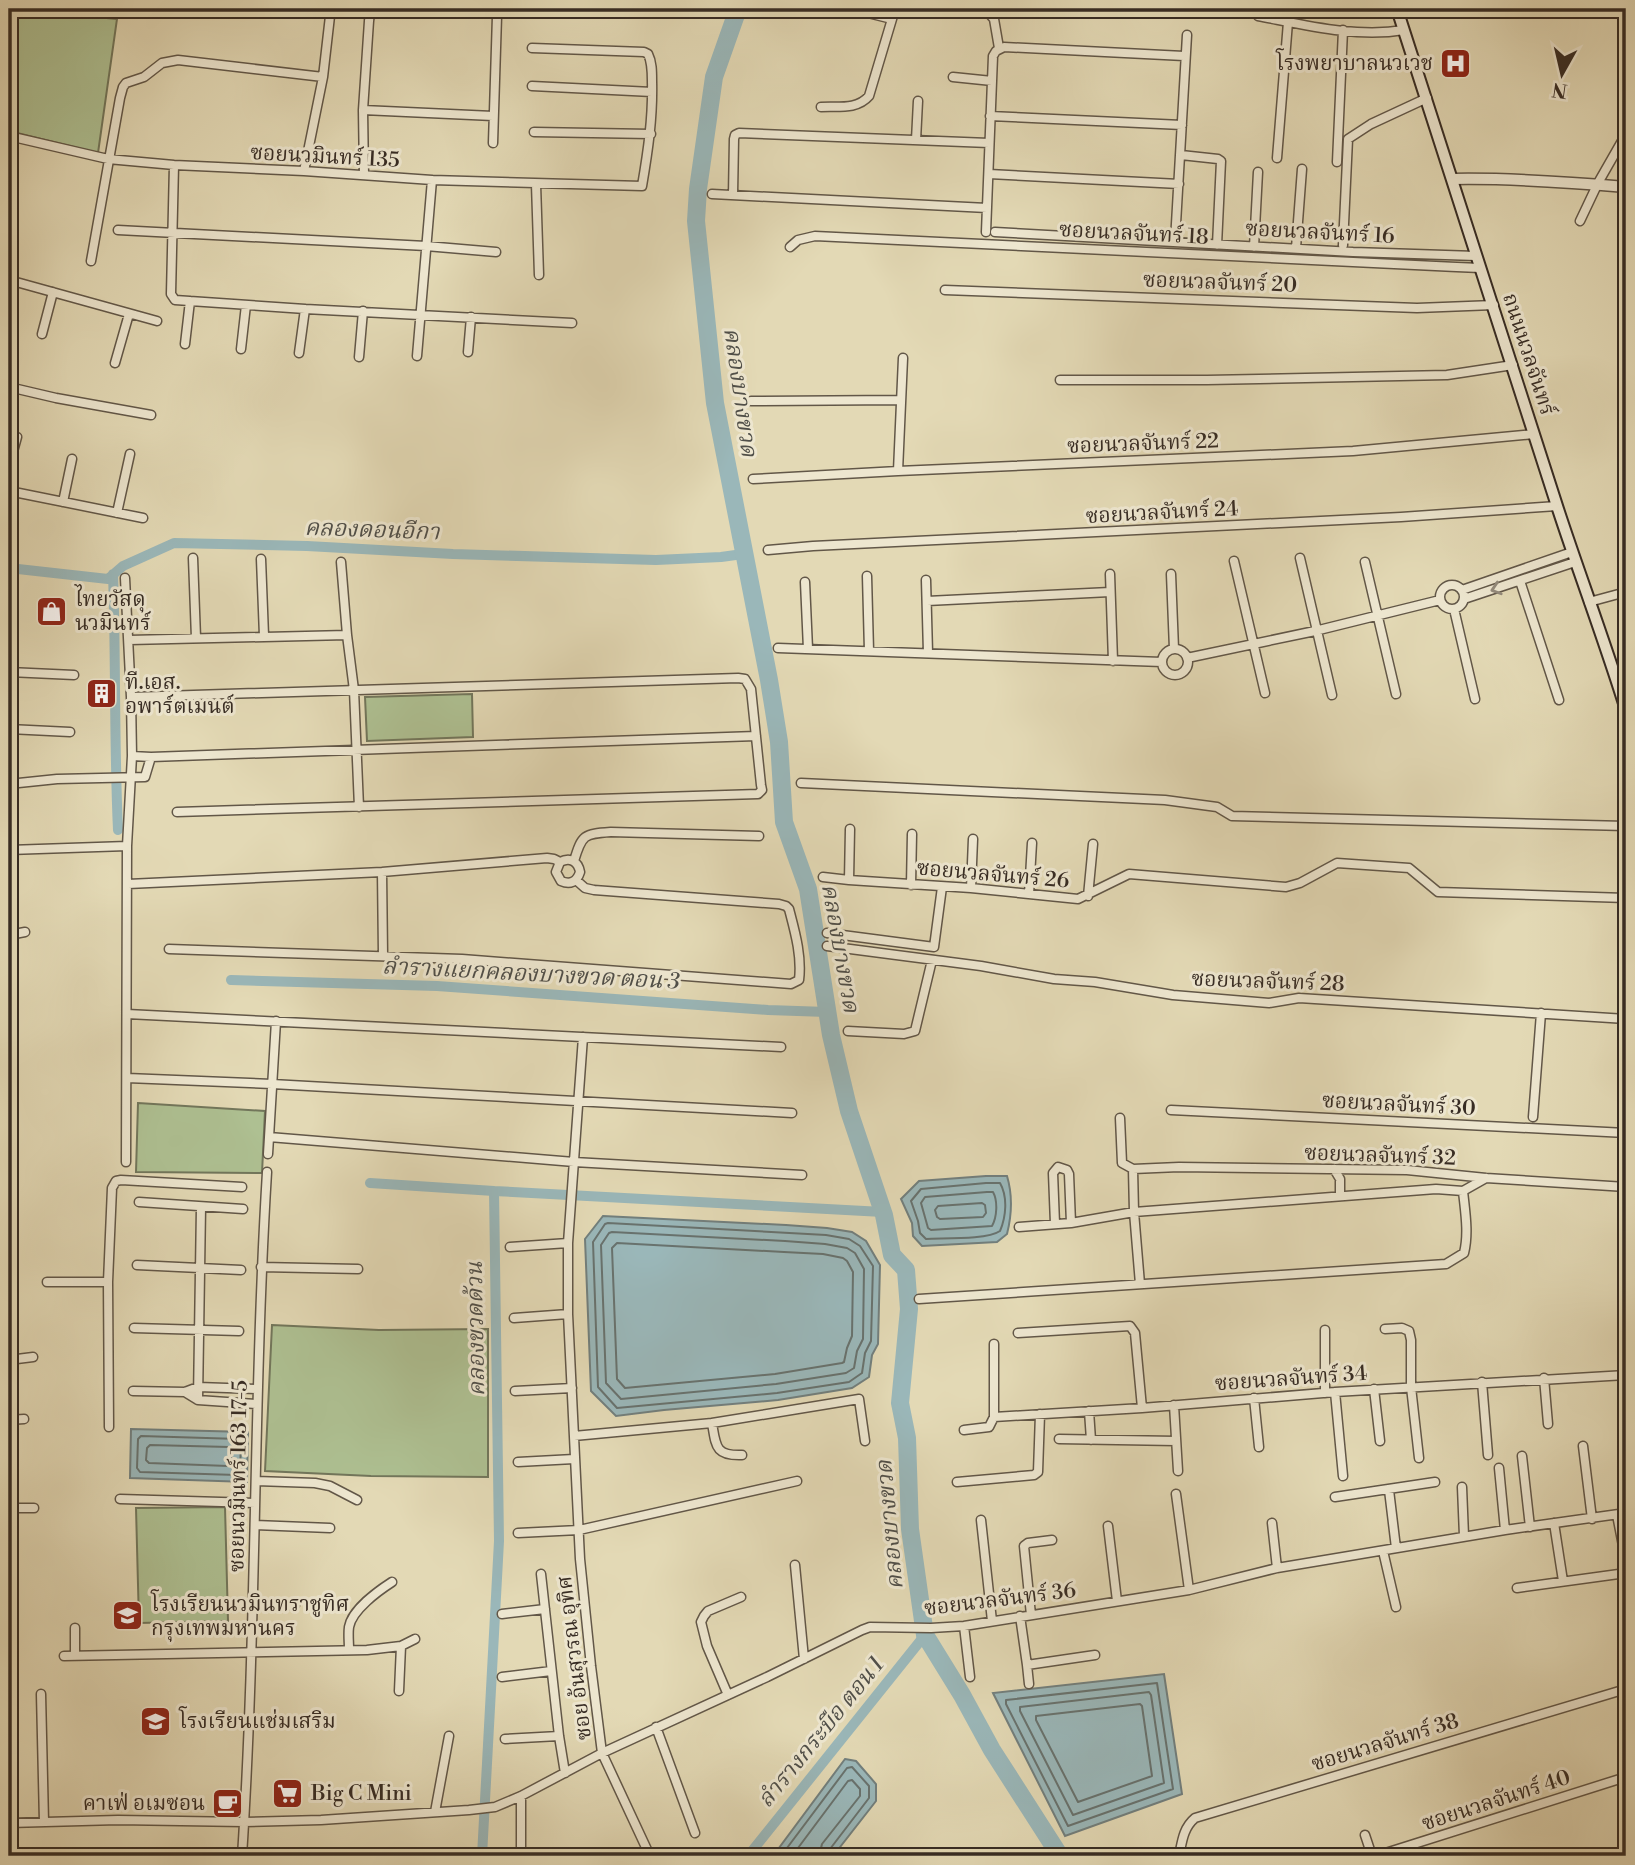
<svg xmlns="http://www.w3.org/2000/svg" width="1635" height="1865" font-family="'Libre Bodoni','Noto Serif Thai',serif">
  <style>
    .green { fill: #aec092; stroke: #72765b; stroke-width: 2 }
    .water { fill: #9ab7b9; stroke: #727f7d; stroke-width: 2 }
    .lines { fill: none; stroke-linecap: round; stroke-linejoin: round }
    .shore { stroke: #68726e; stroke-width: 2 }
    .canal { stroke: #9ab7b9; stroke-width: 10 }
    .river { stroke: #9ab7b9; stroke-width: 18 }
    .minor-casing { stroke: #625748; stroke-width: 11 }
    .tertiary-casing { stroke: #625748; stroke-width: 13 }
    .secondary-casing { stroke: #372c24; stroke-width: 14 }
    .minor { stroke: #ede6cf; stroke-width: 8 }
    .tertiary { stroke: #ede6cf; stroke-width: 10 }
    .secondary { stroke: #ede6cf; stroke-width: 10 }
    .oneway { stroke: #92897a }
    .labels { text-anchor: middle; stroke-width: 6; stroke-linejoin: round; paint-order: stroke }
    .poi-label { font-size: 21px; fill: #372c24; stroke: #ede6cf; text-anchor: start }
    .street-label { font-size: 21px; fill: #372c24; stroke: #ede6cf }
    .water-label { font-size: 23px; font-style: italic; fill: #504f49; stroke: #ede6cf }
  </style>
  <rect width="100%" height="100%" fill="#e3d9b5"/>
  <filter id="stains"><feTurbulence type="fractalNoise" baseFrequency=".00286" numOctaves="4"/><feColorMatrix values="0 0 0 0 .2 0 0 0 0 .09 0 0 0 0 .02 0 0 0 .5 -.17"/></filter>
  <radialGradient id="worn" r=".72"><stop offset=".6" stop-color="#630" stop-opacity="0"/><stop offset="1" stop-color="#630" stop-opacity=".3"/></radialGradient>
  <path class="green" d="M9,9L117,19L98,153L9,131Z
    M472,694L473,737L367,741L365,697Z
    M138,1103L265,1111L262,1173L136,1172Z
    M272,1325L379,1330L488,1329V1477L371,1476L265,1471Z
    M225,1507L228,1621L139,1623L136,1508Z"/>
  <path class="water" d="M986,1176H1007C1013,1196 1012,1214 1007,1234L997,1242L922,1246L913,1236L912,1223L901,1199L919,1181Z
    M603,1216L786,1225L827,1228L852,1232L866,1241L880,1265L878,1344L872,1355L869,1377L852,1388L778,1400L664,1410L616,1416L591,1391L585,1239Z
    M131,1429L248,1432L247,1482L130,1478Z
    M1164,1674L1182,1794L1065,1836L993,1693Z
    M845,1759L856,1761L876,1784V1801L833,1856H773Z"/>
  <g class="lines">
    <path class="shore" d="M986,1183H1000C1008,1197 1006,1217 1000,1231C987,1240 944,1238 926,1239L920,1233L918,1221L911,1201L921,1189Z
      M987,1192H993C998,1201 997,1217 992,1226L931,1230L928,1228L921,1203L925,1197Z
      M982,1203L985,1205L986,1213L983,1217L940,1219L937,1217L935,1210L938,1206Z
      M608,1223L826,1235L849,1239L860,1246L873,1266L871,1341L865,1353L862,1373L849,1382L777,1393L617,1408L598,1387L593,1242L605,1224Z
      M612,1232L785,1241L825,1244L847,1248L855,1253L864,1269L863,1339L857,1351L854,1368L846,1373L776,1384L621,1399L606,1383L601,1245L609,1233Z
      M617,1243L784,1252L823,1254L843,1258L847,1261L853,1272L852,1336L847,1348L844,1362L842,1363L775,1374L625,1388L617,1379L612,1248Z
      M141,1436L239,1439L241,1442L240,1472L237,1475L140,1472L137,1468L138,1439Z
      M150,1445L229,1447L232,1450V1463L228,1466L149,1463L146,1460L147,1448Z
      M1157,1683L1173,1789L1068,1826L1006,1704V1700Z
      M1149,1692L1151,1695L1164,1783L1073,1815L1020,1711V1707Z
      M1140,1704L1142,1706L1152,1776L1078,1802L1036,1720V1716Z
      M781,1856L847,1768L852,1767L869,1786V1798L830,1849L828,1856
      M792,1856L848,1781L852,1780L860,1789V1796L822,1844L819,1856"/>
    <path class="canal" d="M9,568L108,579L123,566L174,543L307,546L453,554L656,560L721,557L743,554
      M113,574C116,660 114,745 118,830
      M231,980L437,986L768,1010L827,1012
      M370,1183L494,1191
      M482,1856L499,1541L494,1191L883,1212
      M748,1856L925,1635"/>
    <path class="river" d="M738,9L714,77L698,189L696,221L715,403L769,680L779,742L784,822L808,889L831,1035L849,1111L884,1215L892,1255L906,1270L909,1309L900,1403L907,1438L910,1529L925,1635L962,1695L992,1750L1060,1856"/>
    <defs>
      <path id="minor" d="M852,9L892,19
        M986,10L994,19L999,48
        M1258,16C1305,25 1356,38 1404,30
        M953,77L992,81
        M532,86L652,92
        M821,107C838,106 857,110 869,96L895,9
        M363,110L493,116
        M990,116L1182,125
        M534,132L651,134
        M9,136L108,159L174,165L304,171L432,180L642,186C648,151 653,117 652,81C652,71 652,62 648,54L644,52L532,48
        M916,140L918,101
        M493,143L497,16L495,9
        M1181,155L1218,159L1221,161L1217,245
        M1277,158L1288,22
        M1337,162L1343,30
        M174,165L171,294L175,300L305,309L572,323
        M304,171L323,77L330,16
        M989,174L1179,184
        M364,175L363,110L369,21L370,13L376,9
        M536,184L539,275
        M712,194L987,208
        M733,195L734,139L735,135L739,133L989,143
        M1580,221L1598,183L1626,134
        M118,230L426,246L496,252
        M986,232L993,56L996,51L1004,47L1184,56
        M995,232L1353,252L1476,256
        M1175,241L1187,35
        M1343,245L1348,139L1371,124L1427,98
        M790,247L798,240L815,236C1036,247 1258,258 1480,268
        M1254,247L1258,172
        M1296,248L1302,169
        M91,261L120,98L123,87L126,83L144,77L162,63L178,60L323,77
        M9,280L157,321
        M945,290L1417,308L1494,305
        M42,334L53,292
        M185,344L190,301
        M241,349L246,305
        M468,352L471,317
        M299,353L305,309
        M417,356L432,180
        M359,357L363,311
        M115,363L129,314
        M1060,380H1207L1447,375L1513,365
        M9,387L56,398L151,415
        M751,401L901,400
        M9,466L17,437
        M898,471L903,358
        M753,479L898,471L1353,451L1534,434
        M9,491L143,518
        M63,502L72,459
        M117,513L130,454
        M768,550L813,546L1401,517L1557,506
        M193,558L196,638
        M1300,558L1332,695
        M261,559L264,636
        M1234,561L1265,693
        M341,562L347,635L354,690L359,807
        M1365,562L1396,694
        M1110,574L1113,661
        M1171,574L1174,649
        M867,576L869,651
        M125,578L131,697L132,756L127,846L126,1162
        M926,580L928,653
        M1520,581L1559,700
        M805,582L808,649
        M1440 597a12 12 0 1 1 24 0a12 12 0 1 1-24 0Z
        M1462,590L1572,552
        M1464,599L1575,562
        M927,601L1110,592
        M1589,602L1626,592
        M1454,609L1475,699
        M129,640L347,635
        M778,648L1162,662
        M1162 662a13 13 0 1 1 26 0a13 13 0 1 1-26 0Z
        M1187,658L1315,631L1440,600
        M9,672L74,675
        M131,697L738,678L745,679L751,689L761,785L762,790L758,794L177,812
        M9,729L70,732
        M132,756L151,757L756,736
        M801,783L1165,800L1217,807L1232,816L1626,826
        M9,784L57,779L145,777L151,757
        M850,829L849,880L971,888L1078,899L1129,874L1286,887L1300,883L1337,863L1409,868L1438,892L1626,898
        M9,850L127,846
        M574,861C582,834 584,834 611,832L759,836
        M382,872L383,955
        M823,877L849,880
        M128,884L382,872L547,858L554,859L560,862C570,857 578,861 580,872C577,882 570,885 561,881L556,872L560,862
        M911,885L912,834
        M971,888L973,839
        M1029,894L1032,843
        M1088,896L1093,844
        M827,933L934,947L942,887
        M9,935L25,932
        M827,946L981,966L1054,979L1095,982L1173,995L1269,1003L1299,998L1626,1019
        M169,949L462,959L791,984L799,980C802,956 795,932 789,909L786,906L779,904L594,890L585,888L576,880
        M127,1014L781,1047
        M848,1031L904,1034L915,1031L932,960
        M583,1037L568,1243V1314L580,1559L591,1666L602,1753L650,1856
        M127,1078L272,1084L792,1113
        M1171,1110L1626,1133
        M1533,1117L1541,1013
        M1120,1118L1122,1163L1133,1169L1134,1212L1140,1284
        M269,1137L574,1162L802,1175
        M268,1154L276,1021
        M1133,1169L1179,1167L1407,1170L1486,1178L1626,1187
        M1334,1169L1340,1179V1196
        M139,1202L243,1209
        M1055,1224L1053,1173L1058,1167L1067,1170L1069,1174L1071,1223
        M1019,1227L1071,1223L1134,1212L1436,1189L1463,1191
        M510,1247L568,1243
        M137,1265L241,1270
        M261,1267L358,1269
        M47,1282H108
        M919,1299L1446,1264L1464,1253C1469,1233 1465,1211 1463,1191L1486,1178
        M514,1318L568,1314
        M134,1328L239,1331
        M1385,1329L1402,1328L1409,1331L1411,1340V1387L1419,1458
        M1325,1330V1393
        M1018,1333L1130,1326L1135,1333L1142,1408
        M994,1344V1417
        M9,1360L33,1357
        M1544,1378L1548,1424
        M1482,1382L1488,1455
        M1374,1389L1380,1441
        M133,1391L185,1392L198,1387L257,1389
        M515,1391L572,1388
        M185,1392L198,1400L256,1404
        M1335,1392L1343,1476
        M1254,1398L1259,1447
        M198,1400L201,1207
        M1174,1405L1178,1471
        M1089,1411L1091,1440
        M9,1420L24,1419
        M712,1423C716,1446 715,1456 742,1455
        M109,1427L108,1282L112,1188L116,1181L121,1180L242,1187
        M964,1430L989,1427L994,1417L1142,1408L1335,1392L1626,1375
        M574,1436L712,1423L859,1399L865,1441
        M1059,1439L1176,1441
        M1583,1446L1592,1519
        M1522,1456L1530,1527
        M518,1462L574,1459
        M1499,1468L1505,1530
        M256,1481L315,1483L330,1486L357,1500
        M957,1482L1034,1475L1038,1472L1040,1414
        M1462,1487L1464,1536
        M1389,1490L1396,1548
        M1176,1494L1189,1590
        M1335,1497L1435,1482
        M120,1499L255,1503
        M9,1508H34
        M1617,1515L1626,1561
        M981,1520L992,1621
        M1272,1523L1277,1568
        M1554,1523L1563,1581
        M255,1525L330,1528
        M1108,1526L1117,1601
        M518,1533L579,1530L797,1481
        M1383,1551L1396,1607
        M795,1565L804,1659
        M541,1574L559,1736L565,1773
        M1517,1588L1626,1573
        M253,1605H295
        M502,1614L545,1609
        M1031,1615L1024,1546L1028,1543L1052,1540
        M1020,1616L1027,1665L1095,1655
        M964,1626L970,1677
        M75,1628V1655
        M349,1649C349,1642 348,1634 349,1627C352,1610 378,1591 392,1582
        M64,1656L367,1650L401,1646L415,1639
        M1027,1665L1029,1684
        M502,1677L551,1671
        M399,1691L401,1646
        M41,1694L44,1822
        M728,1695L707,1646L701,1622L704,1616L708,1611L741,1597
        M656,1727L695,1833
        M505,1739L559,1736
        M521,1796V1856
        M435,1812L449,1736
        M9,1823L118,1820L244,1822L321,1820L469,1810L495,1807L521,1796L602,1753L767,1677L862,1630L870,1627L931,1628L964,1626L1189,1590L1277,1568L1505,1530L1626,1513
        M1365,1835L1372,1856
        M242,1856C257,1628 253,1400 267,1172
        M1179,1856C1182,1842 1183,1828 1195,1818L1626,1689
        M1376,1856L1626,1777"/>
      <path id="tertiary" d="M1453,179C1512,178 1568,182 1626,187"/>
      <path id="secondary" d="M1397,9C1452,175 1504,342 1558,509C1580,576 1605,642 1626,710"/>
    </defs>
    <use href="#minor" class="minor-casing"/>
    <use href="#tertiary" class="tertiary-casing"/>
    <use href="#secondary" class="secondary-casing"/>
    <use href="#minor" class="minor"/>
    <use href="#tertiary" class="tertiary"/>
    <use href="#secondary" class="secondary"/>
  </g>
  <defs><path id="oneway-chevron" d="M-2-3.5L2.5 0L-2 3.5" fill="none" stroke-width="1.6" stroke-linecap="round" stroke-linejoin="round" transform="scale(1.75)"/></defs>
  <use class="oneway" href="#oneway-chevron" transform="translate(1496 589) rotate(162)"/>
  <defs>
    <symbol id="hospital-square" viewBox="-11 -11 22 22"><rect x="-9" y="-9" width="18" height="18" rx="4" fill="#8f2418" stroke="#ede6cf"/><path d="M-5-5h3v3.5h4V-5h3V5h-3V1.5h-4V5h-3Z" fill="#fff"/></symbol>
    <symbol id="shop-square" viewBox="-11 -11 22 22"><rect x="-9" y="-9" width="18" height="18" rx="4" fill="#8f2418" stroke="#ede6cf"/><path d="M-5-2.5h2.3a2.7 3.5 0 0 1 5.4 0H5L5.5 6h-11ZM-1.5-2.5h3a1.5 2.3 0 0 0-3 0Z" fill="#fff"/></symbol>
    <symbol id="building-square" viewBox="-11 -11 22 22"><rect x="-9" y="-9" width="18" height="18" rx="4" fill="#8f2418" stroke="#ede6cf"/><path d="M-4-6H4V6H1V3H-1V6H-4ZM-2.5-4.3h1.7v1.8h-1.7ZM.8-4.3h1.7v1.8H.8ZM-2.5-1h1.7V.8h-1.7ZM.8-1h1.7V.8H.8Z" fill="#fff"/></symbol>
    <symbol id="school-square" viewBox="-11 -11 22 22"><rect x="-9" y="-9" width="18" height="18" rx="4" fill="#8f2418" stroke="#ede6cf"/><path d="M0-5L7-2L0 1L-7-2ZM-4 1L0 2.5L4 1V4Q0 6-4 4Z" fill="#fff"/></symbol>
    <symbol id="supermarket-square" viewBox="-11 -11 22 22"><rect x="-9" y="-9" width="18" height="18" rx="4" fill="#8f2418" stroke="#ede6cf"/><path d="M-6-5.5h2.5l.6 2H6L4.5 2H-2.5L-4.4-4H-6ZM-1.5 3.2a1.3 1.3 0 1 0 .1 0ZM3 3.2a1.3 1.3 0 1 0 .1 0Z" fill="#fff"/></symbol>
    <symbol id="cafe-square" viewBox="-11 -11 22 22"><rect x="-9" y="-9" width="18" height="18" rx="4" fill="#8f2418" stroke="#ede6cf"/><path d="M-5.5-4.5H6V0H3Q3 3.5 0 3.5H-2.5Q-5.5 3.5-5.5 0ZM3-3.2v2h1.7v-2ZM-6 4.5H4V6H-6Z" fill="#fff"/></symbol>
  </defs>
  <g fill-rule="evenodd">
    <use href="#hospital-square" x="1438" y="46" width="35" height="35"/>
    <use href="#shop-square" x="34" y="594" width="35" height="35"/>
    <use href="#building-square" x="84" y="676" width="35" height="35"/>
    <use href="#school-square" x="110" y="1598" width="35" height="35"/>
    <use href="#school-square" x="138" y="1704" width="35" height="35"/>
    <use href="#supermarket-square" x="270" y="1776" width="35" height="35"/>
    <use href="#cafe-square" x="210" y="1786" width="35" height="35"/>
  </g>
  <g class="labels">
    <g class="poi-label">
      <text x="1433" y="70" text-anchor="end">โรงพยาบาลนวเวช</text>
      <text x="75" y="606">ไทยวัสดุ<tspan x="75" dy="24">นวมินทร์</tspan></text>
      <text x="125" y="689">ที.เอส.<tspan x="125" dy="24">อพาร์ตเมนต์</tspan></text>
      <text x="151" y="1611">โรงเรียนนวมินทราชูทิศ<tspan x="151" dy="24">กรุงเทพมหานคร</tspan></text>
      <text x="179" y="1728">โรงเรียนแช่มเสริม</text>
      <text x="311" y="1800">Big C Mini</text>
      <text x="205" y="1810" text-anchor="end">คาเฟ่ อเมซอน</text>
    </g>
    <g class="street-label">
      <text transform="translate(325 156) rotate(3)" y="7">ซอยนวมินทร์ 135</text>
      <text transform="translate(1320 232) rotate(3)" y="7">ซอยนวลจันทร์ 16</text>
      <text transform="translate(1134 233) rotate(3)" y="7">ซอยนวลจันทร์ 18</text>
      <text transform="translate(1220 282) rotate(2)" y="7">ซอยนวลจันทร์ 20</text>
      <text transform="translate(1529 354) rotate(72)" y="7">ถนนนวลจันทร์</text>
      <text transform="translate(1143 443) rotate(-2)" y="7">ซอยนวลจันทร์ 22</text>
      <text transform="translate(1162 512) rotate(-3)" y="7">ซอยนวลจันทร์ 24</text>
      <text transform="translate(993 874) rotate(5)" y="7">ซอยนวลจันทร์ 26</text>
      <text transform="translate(1268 981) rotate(2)" y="7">ซอยนวลจันทร์ 28</text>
      <text transform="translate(1399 1104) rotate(3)" y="7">ซอยนวลจันทร์ 30</text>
      <text transform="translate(1380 1155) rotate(2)" y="7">ซอยนวลจันทร์ 32</text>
      <text transform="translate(1291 1378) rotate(-4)" y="7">ซอยนวลจันทร์ 34</text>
      <text transform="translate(238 1476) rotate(-89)" y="7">ซอยนวมินทร์ 163 17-5</text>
      <text transform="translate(1000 1599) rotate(-7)" y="7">ซอยนวลจันทร์ 36</text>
      <text transform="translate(574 1658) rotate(-97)" y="7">ซอย อ้นสุวรณ อุทิศ</text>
      <text transform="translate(1385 1742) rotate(-17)" y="7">ซอยนวลจันทร์ 38</text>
      <text transform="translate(1496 1800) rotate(-18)" y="7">ซอยนวลจันทร์ 40</text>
    </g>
    <g class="water-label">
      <text transform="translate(741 392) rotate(82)" y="8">คลองบางขวด</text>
      <text transform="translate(372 529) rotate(2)" y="8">คลองดอนอีกา</text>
      <text transform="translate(841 948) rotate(80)" y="8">คลองบางขวด</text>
      <text transform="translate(531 973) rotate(3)" y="8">ลำรางแยกคลองบางขวด ตอน 3</text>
      <text transform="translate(475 1329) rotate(-91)" y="8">คลองขวดด้วน</text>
      <text transform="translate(889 1525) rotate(-95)" y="8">คลองบางขวด</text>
      <text transform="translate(820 1732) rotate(-51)" y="8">ลำรางกระบือ ตอน 1</text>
    </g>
  </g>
  <rect width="1635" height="1865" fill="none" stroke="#e3d9b5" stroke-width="35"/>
  <rect x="10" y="10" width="1614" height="1844" fill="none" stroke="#372c24" stroke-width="3.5"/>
  <rect x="18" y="18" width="1600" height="1830" fill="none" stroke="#372c24" stroke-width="2"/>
  <g transform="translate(1562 74) rotate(188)" stroke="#ede6cf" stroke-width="5" paint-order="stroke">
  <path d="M0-5L12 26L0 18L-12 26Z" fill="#372c24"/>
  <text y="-10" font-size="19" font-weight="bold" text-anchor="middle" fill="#372c24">N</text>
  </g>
  <rect width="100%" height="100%" filter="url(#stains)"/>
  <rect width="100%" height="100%" fill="url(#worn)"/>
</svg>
